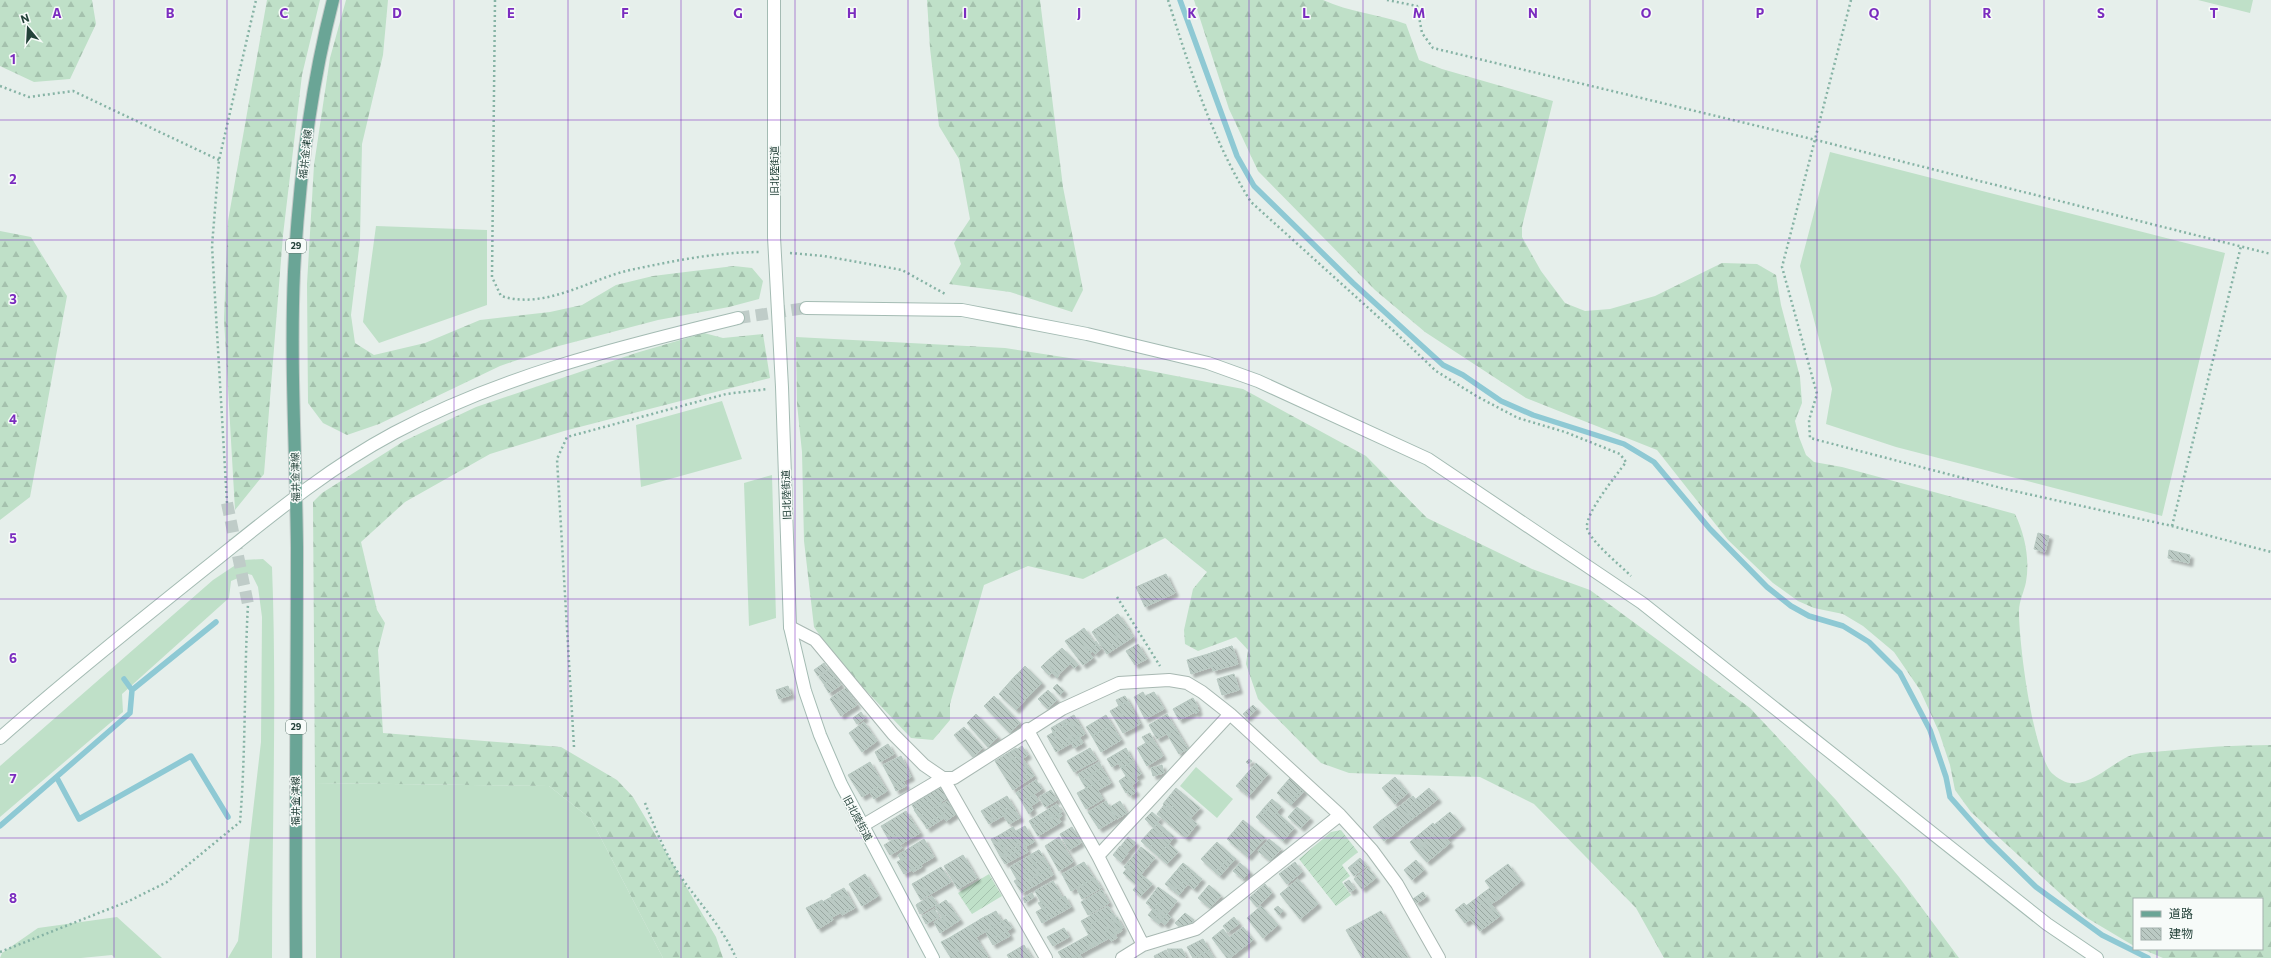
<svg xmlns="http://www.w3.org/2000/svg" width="2271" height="958" font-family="Commissioner,'Noto Sans JP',sans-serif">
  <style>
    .grass { fill: #bfe0c8 }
    .forest { fill: url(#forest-firs) }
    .garden { fill: url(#garden-furrows) }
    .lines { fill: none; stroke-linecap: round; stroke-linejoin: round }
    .stream { stroke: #8ec9d4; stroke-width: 5.5 }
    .building { fill: url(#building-back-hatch); stroke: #b8c9c2; filter: url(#shadow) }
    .street-tunnel { stroke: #bfccc8; stroke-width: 12; stroke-dasharray: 12 6; stroke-linecap: butt }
    .secondary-tunnel { stroke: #bfccc8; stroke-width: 12; stroke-dasharray: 12 6; stroke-linecap: butt }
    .street-casing { stroke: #a8b8b2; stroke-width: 14 }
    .secondary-casing { stroke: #a4bbb3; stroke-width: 14 }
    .primary-casing { stroke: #c2cac8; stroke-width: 14 }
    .path { stroke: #86b3a5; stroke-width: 2.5; stroke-dasharray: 2 3; stroke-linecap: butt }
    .street { stroke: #fff; stroke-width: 12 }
    .secondary { stroke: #fff; stroke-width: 12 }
    .primary { stroke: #6aa596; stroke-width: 12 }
    .grid { fill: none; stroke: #7b2cbf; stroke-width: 1; stroke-opacity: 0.55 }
    .labels { text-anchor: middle; stroke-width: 3; stroke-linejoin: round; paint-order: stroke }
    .shield { fill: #f7fbf9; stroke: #637a73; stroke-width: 1 }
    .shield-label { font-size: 9px; font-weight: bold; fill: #24423a }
    .street-label { font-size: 10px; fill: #24423a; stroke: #f7fbf9 }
    .grid-label { font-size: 13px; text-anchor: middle; font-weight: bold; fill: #7b2cbf; stroke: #f7fbf9; stroke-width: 3; stroke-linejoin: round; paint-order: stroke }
  </style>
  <defs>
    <pattern id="forest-firs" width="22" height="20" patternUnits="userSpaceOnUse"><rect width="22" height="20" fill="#bfe0c8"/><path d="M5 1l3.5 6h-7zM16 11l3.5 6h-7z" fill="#a4c1ad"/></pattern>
    <pattern id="garden-furrows" width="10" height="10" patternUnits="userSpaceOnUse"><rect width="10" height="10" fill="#bfe0c8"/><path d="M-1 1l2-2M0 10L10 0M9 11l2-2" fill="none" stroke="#a4c1ad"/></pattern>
    <pattern id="building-back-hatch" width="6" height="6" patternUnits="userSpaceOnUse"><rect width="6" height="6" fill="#bbcac4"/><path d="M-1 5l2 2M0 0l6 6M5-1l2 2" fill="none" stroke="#98a6a0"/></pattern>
    <filter id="shadow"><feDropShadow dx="3.5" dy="3.5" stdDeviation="1" flood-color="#0004"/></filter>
  </defs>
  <rect width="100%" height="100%" fill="#e6efeb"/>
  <path class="grass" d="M2198,0H2253L2250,13Z
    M1830,152L2225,253L2162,516L1896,447L1826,424L1832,389L1800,266Z
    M376,226L487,230V305L379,343L363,322Z
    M722,401L742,459L641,487L636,425Z
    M772,475L776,618L749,626L744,483Z
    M263,559L272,567C277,697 272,827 272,958H228L238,941L261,742L262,617L258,587L252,575L248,574L231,581L229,598L122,694L123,712L0,817V766L213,580L243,560Z
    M1196,767L1233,799L1217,818L1180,786Z
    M315,783L549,786L591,819L663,958H316Z
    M117,917L162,958H115L112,955L81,958H0L2,953L38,928Z"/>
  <path class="forest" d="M0,0H92L96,24L70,79L34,82L0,66Z
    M267,0H320L302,75L283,235L264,474L235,510L224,319L228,221Z
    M346,0H388L383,55L362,144L360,240L351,315L355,343L374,355L425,343L480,320L550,312L582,305L616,285L653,276L734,266L752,268L763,281L759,299L729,307L658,320L555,347L500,366L379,424L347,435L323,423L308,403L307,284L314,165L330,58Z
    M927,0H1040L1063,187L1083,290L1072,312L1010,292L949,284L961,264L954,243L970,219L959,159L939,126L930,48Z
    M1194,0H1323C1349,12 1378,14 1406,24L1419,60L1442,69L1553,101L1522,227V237L1541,271L1565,303L1585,311L1610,309L1655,296L1722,263L1757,264L1776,275L1781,305L1800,377L1802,403L1795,421L1799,437L1806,455L1814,462L1842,467L2015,514C2025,535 2030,559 2026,582C2024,592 2019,601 2019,611C2019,645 2032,744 2050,771C2054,776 2063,782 2070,783C2090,787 2114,761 2132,755C2142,752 2155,752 2165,751C2201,747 2235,745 2271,745V958H2163L2142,949H2262V899H2134V946L2087,918L1971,812L1955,790L1950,765L1939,732L1920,690L1894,652L1863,626L1843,614L1814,608L1798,601L1773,583L1728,540L1657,450L1526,398L1425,332L1375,290L1258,171L1229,109Z
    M0,231L31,237L67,296L30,497L0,520Z
    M704,333L723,338L763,334L770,378L564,431L490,454L405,502L361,542L377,610L385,623L378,650L383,733L561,747L617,780L633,797L716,937L723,958H663L591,819L549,786L315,783L313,502L322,493L404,441L476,407L636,353Z
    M796,337L1005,348L1140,369L1243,389L1366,456L1427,518L1532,569L1590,590L1750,708L1836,800L1899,877L1959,958H1664L1636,908L1534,804L1480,777L1349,773L1321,763L1258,699L1246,664L1248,650L1236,637L1198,651L1185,644L1184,630L1193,589L1207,572L1165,538L1083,579L1028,566L984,585L950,704V720L933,740L911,738L837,660L814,627L804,541L802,452L797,404Z"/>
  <path class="garden" d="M1341,830L1358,852L1342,865L1350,876L1342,882L1351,895L1336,906L1299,859L1331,832Z
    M989,874L1002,896L972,914L958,893Z"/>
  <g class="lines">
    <path class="stream" d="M1180,0L1237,156L1254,186L1353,283L1443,365L1463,375L1501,401L1533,415L1624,444L1654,462L1710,529L1767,587L1791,606L1809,616L1843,626L1869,642L1900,673L1930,730L1946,777L1950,797L1988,840L2036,887L2102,935L2148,958
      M124,679L132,690
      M57,778L79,819L191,756L228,817
      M0,826L130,713L132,690L216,622"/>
  </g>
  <path class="building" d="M2038,533L2049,536L2045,552L2034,549Z
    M2169,550L2190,555L2189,563L2168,558Z
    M1166,574L1175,593L1145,607L1136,587Z
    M1118,614L1133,637L1107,654L1092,632Z
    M1118,614L1128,628L1116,635L1107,622Z
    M1107,622L1119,640L1106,649L1094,630Z
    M1084,628L1096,645L1088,651L1076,634Z
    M1076,634L1093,658L1083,665L1065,641Z
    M1096,641L1101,649L1095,654L1093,651L1090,653L1088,651L1096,645L1094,643Z
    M1138,644L1147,659L1135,665L1126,651Z
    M1232,646L1238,664L1213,671L1208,654Z
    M1232,646L1237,659L1212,667L1208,654Z
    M1062,648L1074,660L1058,675L1046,662Z
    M1208,654L1212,667L1191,674L1187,660Z
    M1074,660L1078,665L1074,668L1070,663Z
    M1046,662L1054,671L1049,675L1041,667Z
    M824,663L828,669L818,676L814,670Z
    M1025,666L1042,683L1025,700L1008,684Z
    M830,669L835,676L824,684L819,677Z
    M1055,670L1059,675L1057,678L1052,673Z
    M1017,674L1034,690L1016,710L999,694Z
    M1234,674L1239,690L1222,695L1217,679Z
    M836,677L841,685L829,693L824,685Z
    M1057,684L1064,691L1060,695L1053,688Z
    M788,686L791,695L779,699L776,690Z
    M846,688L857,705L846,712L835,695Z
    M1048,690L1057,700L1048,709L1038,699Z
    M1143,692L1145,696L1154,692L1164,709L1145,719L1134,697Z
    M835,695L846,712L841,716L830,699Z
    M994,696L1020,723L1010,733L984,706Z
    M1125,696L1128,701L1119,706L1116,700Z
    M1193,698L1198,707L1194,710L1189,700Z
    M1189,700L1195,712L1179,720L1173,709Z
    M1128,701L1140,724L1131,729L1118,707Z
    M1128,701L1140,724L1123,733L1110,711Z
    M1253,705L1257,709L1247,718L1243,714Z
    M1197,708L1199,711L1196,714L1194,710Z
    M861,712L865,718L857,724L853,718Z
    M976,714L998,737L988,747L967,723Z
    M1167,714L1176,729L1157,739L1149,725Z
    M1074,715L1085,734L1074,740L1063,721Z
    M1106,715L1112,725L1092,736L1086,727Z
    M1063,721L1066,725L1053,732L1051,728Z
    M864,722L877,741L862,752L849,733Z
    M1071,722L1083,743L1074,748L1062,727Z
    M1071,722L1080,738L1056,752L1047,736Z
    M1071,722L1079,735L1060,746L1053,733Z
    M1112,725L1121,740L1101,752L1092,736Z
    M964,727L983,748L973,757L954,735Z
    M1176,729L1188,749L1179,754L1167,734Z
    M1150,733L1153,739L1146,743L1142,737Z
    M1153,739L1163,756L1147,766L1137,748Z
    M888,744L894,754L880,762L875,752Z
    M1022,746L1028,755L1014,764L1008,755Z
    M1016,748L1034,776L1013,790L995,761Z
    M1090,748L1097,760L1074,772L1067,761Z
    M1126,748L1130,756L1112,767L1107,759Z
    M901,756L911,777L894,786L883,765Z
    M1018,756L1029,773L1017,781L1006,763Z
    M1130,756L1133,761L1121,768L1118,763Z
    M1249,759L1252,761L1248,764L1246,762Z
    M1133,761L1141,774L1136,777L1128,764Z
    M870,762L883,784L862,797L848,775Z
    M1099,762L1102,768L1081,780L1078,774Z
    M1256,763L1268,774L1249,796L1236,786Z
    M1128,764L1138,781L1132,785L1121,768Z
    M1162,765L1164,773L1153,776L1151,768Z
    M1102,768L1111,783L1098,790L1089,776Z
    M1098,771L1103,778L1086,788L1081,780Z
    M1126,776L1133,788L1126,793L1119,781Z
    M1395,777L1404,788L1391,799L1382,788Z
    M1290,778L1302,789L1289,803L1277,793Z
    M1036,780L1042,789L1022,802L1016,793Z
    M903,781L906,786L896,791L894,786Z
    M883,784L887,791L874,799L870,792Z
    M1094,784L1103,799L1086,809L1077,793Z
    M940,787L947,798L919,817L912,805Z
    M1133,788L1136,792L1130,796L1127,791Z
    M1176,788L1200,808L1190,819L1167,799Z
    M1404,788L1408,793L1395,804L1391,799Z
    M1429,788L1438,799L1424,810L1416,799Z
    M1302,789L1304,791L1291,805L1289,803Z
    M1051,790L1057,800L1045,807L1039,797Z
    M1034,794L1039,801L1026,809L1022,802Z
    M937,796L947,811L925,825L914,810Z
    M1007,796L1015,809L989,824L981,811Z
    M1413,796L1424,810L1403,826L1392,812Z
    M1167,799L1170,802L1166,807L1163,804Z
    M1272,799L1281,807L1272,818L1262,810Z
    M947,801L956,814L946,821L937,807Z
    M1106,801L1116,819L1099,829L1088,812Z
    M1120,801L1127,813L1117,819L1110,807Z
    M1417,801L1424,810L1412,819L1405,810Z
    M1170,802L1174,805L1166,814L1163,811Z
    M1057,804L1062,812L1034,829L1029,821Z
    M1268,804L1294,828L1283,841L1256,817Z
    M1012,805L1020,818L1009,824L1001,812Z
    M1164,805L1170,810L1162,818L1157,814Z
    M1174,805L1197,824L1186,838L1162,818Z
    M1002,806L1006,814L994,821L989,813Z
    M1031,806L1033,810L1029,814L1026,809Z
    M1270,807L1287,822L1279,832L1261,816Z
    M1297,807L1310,818L1301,828L1288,817Z
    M906,811L920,833L901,844L888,822Z
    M1055,812L1061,822L1056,825L1050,815Z
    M1152,812L1160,819L1153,827L1145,819Z
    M1392,812L1403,826L1391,836L1380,821Z
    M1450,812L1462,826L1446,840L1434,825Z
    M1060,813L1062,816L1059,818L1057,815Z
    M942,815L944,818L927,829L925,825Z
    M1050,815L1056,825L1038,836L1032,826Z
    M1243,820L1265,838L1255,849L1234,831Z
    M1380,821L1391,836L1384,841L1373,827Z
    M888,822L895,833L890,836L883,825Z
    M1158,823L1174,837L1164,849L1148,834Z
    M1433,823L1450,843L1432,858L1415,838Z
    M883,825L890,836L895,833L897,836L889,840L881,826Z
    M1025,826L1034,842L1006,857L998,841Z
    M1013,827L1020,838L1002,848L996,837Z
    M1072,827L1081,843L1069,850L1060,834Z
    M1152,829L1178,852L1167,864L1141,841Z
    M1165,830L1174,837L1159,856L1149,848Z
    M1438,830L1449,843L1435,855L1424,842Z
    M1234,831L1255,849L1248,857L1227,839Z
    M1013,835L1021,850L1009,856L1001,842Z
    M996,837L1005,854L1000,856L991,839Z
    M1059,837L1073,862L1059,871L1045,846Z
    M1128,837L1136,843L1128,852L1121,846Z
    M896,838L902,848L890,855L884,845Z
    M1415,838L1422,847L1417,851L1410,842Z
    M924,839L934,857L908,872L898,855Z
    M1269,839L1281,849L1270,861L1258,851Z
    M1217,842L1231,855L1215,872L1201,859Z
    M1024,843L1028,852L1005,864L1000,856Z
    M917,844L925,857L919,861L922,867L913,872L905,859L902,861L898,855Z
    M1120,846L1128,853L1121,862L1113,855Z
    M1141,847L1155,858L1138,878L1124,867Z
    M1422,847L1432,858L1427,862L1417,851Z
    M1039,850L1050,868L1040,874L1030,855Z
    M1039,850L1050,868L1020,885L1010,867Z
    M963,855L977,878L958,889L944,866Z
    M1231,855L1236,859L1228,867L1224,863Z
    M906,857L914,869L904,874L897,862Z
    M1044,858L1053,875L1034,886L1024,870Z
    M1360,858L1361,859L1349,869L1348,868Z
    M1361,859L1367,866L1354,876L1349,869Z
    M1416,860L1424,870L1412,880L1404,870Z
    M1084,862L1094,878L1071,891L1062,874Z
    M1295,862L1302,872L1287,884L1279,874Z
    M1183,863L1196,874L1179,895L1165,884Z
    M1183,863L1192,871L1177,889L1168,881Z
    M1224,863L1228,867L1220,876L1215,872Z
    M1240,863L1250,872L1243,879L1233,871Z
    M1508,864L1521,881L1499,899L1485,881Z
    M1130,865L1152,884L1145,892L1123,873Z
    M941,867L951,882L929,895L919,880Z
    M1187,868L1202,879L1194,889L1179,877Z
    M1368,868L1376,878L1362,889L1354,879Z
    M1034,870L1041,882L1022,893L1014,881Z
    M865,874L872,886L856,896L849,884Z
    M1144,877L1152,884L1141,896L1133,890Z
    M1095,878L1101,888L1082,899L1077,889Z
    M1298,879L1318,904L1300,919L1280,894Z
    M919,880L929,895L921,900L912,884Z
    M1349,880L1355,889L1350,892L1344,883Z
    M1053,881L1067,905L1048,916L1035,891Z
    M1265,884L1272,893L1257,907L1249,898Z
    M1209,885L1221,896L1210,908L1198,898Z
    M872,886L878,896L862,906L856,896Z
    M1158,887L1177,901L1164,917L1146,903Z
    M844,888L855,908L842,915L831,895Z
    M1490,888L1499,899L1491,904L1483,893Z
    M1102,890L1109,903L1088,915L1081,902Z
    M840,892L849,908L825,921L817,905Z
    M1423,892L1426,897L1417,903L1413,899Z
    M1032,893L1034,897L1025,903L1023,898Z
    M1483,893L1500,916L1480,931L1462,909Z
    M932,896L937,904L922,913L917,904Z
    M1065,896L1071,907L1042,923L1036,912Z
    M1165,897L1174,905L1161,921L1152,914Z
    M822,900L833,920L818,929L806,908Z
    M946,900L960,920L949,927L935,907Z
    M1042,901L1046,908L1043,910L1038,903Z
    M1485,901L1495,914L1479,926L1469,913Z
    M1158,903L1168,912L1159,924L1148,915Z
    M1464,903L1475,916L1465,923L1455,910Z
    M917,904L922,913L920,914L916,905Z
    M1108,906L1122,931L1095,946L1081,921Z
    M1261,906L1278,925L1263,938L1247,918Z
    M1278,906L1283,911L1279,915L1274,909Z
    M934,909L939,917L926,924L922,916Z
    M1162,910L1171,917L1165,925L1156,917Z
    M996,911L1010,936L993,945L979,920Z
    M1381,911L1408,958H1362L1346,930Z
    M1113,913L1122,929L1111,934L1103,919Z
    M1185,913L1194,920L1189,926L1180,918Z
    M948,914L954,924L940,933L934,922Z
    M1109,914L1120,932L1099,943L1089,925Z
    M986,916L992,928L976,937L969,926Z
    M1117,917L1123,928L1117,932L1110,920Z
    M1234,917L1239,924L1228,932L1223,926Z
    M1180,918L1187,924L1182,929L1175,923Z
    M1006,919L1012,928L997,937L992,928Z
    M969,926L988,957L985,958H961L949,938Z
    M1111,927L1117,938L1111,941L1105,931Z
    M1243,927L1253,940L1232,956L1222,943Z
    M1064,928L1069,937L1053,946L1047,937Z
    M1223,929L1239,951L1230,958H1227L1212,938Z
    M1089,935L1095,946L1091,948L1085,937Z
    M1085,937L1091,948L1084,952L1078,941Z
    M949,938L961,958H951L941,942Z
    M1203,939L1209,950L1193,958L1187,947Z
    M1078,941L1084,952L1073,958H1062L1058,952Z
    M1024,945L1032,958H1009L1007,955Z
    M1167,949H1182L1186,957L1172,958Z
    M1166,950L1171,958H1155L1154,956Z
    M1209,950L1214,958H1195Z
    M1079,954L1082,958H1072Z"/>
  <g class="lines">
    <path class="street-tunnel" d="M227,503L248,604"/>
    <path class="secondary-tunnel" d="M738,318L806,308"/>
    <defs>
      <path id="street" d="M790,627L815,640L893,734L924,765L943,778H954L1062,709L1119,683L1169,680L1187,683L1202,692L1230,714L1340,815L1372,850L1397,884L1439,958
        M1027,729L1098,856L1143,945
        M862,826L943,778L1046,958
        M1098,856L1230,714
        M1122,958L1143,945L1196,929L1340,815"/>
      <path id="secondary" d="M774,0V237L782,387L790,627L805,691L820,735L841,784L933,958
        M806,308L962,310L1087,334L1208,363L1258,381L1428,459L1642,603L2047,924L2097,958
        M0,738C67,679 137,623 207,567C267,519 325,470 394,433C503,375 619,347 738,318"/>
      <path id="primary" d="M296,958C295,821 297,684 297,547C296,456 290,364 294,272C299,181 310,89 333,0"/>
    </defs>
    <use href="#street" class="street-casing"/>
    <use href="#secondary" class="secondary-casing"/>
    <use href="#primary" class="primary-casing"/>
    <path class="path" d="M495,0L492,277L501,296C546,310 587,280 630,270C673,261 717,252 761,252
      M1168,0C1190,69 1212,140 1251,202L1396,333L1436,371L1478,397L1518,418L1565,432L1620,454L1626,462C1616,476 1585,513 1587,528C1590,541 1621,566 1631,576
      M1387,0L1417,6L1422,33L1433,48L1816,140L2271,254
      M1851,0L1782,267L1817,394L1809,420L1810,438L2005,489L2172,526L2271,552
      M0,86L29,97L73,91L219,160
      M790,253L824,256L902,270L947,295
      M227,503L212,246L219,160L256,0
      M2172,526L2241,246
      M1117,597L1160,666
      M574,747L557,459L567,437L726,394L768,389
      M645,803C655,828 665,854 681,877C700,904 723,928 736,958
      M0,952L129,901L167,882L240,822C246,750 244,677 248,604"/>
    <use href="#street" class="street"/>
    <use href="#secondary" class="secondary"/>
    <use href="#primary" class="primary"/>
  </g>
  <path class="grid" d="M114,0V958M227,0V958M341,0V958M454,0V958M568,0V958M681,0V958M795,0V958M908,0V958M1022,0V958M1136,0V958M1249,0V958M1363,0V958M1476,0V958M1590,0V958M1703,0V958M1817,0V958M1930,0V958M2044,0V958M2157,0V899M0,120H2271M0,240H2271M0,359H2271M0,479H2271M0,599H2271M0,718H2271M0,838H2271M2157,949V958"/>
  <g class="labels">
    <g class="shield">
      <rect x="286" y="239" width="20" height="14" rx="3"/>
      <rect x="286" y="720" width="20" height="14" rx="3"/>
    </g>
    <g class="shield-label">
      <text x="296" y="249">29</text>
      <text x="296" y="730">29</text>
    </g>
    <g class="street-label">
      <text transform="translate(305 154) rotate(-84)" y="4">福井金津線</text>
      <text transform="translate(774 171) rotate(-90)" y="4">旧北陸街道</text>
      <text transform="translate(295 477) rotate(-91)" y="4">福井金津線</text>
      <text transform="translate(786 495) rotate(-92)" y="4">旧北陸街道</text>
      <text transform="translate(295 801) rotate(-90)" y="4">福井金津線</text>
      <text transform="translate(858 818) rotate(62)" y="4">旧北陸街道</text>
    </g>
  </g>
  <g class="grid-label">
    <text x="57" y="18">A</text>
    <text x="170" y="18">B</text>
    <text x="284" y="18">C</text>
    <text x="397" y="18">D</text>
    <text x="511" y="18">E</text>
    <text x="625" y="18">F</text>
    <text x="738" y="18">G</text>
    <text x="852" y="18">H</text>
    <text x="965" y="18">I</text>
    <text x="1079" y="18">J</text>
    <text x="1192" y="18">K</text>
    <text x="1306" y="18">L</text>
    <text x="1419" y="18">M</text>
    <text x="1533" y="18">N</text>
    <text x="1646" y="18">O</text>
    <text x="1760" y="18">P</text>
    <text x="1874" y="18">Q</text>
    <text x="1987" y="18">R</text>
    <text x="2101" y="18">S</text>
    <text x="2214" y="18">T</text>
    <text x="13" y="64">1</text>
    <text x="13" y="184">2</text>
    <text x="13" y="304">3</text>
    <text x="13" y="424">4</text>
    <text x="13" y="543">5</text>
    <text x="13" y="663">6</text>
    <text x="13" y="783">7</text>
    <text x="13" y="903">8</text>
  </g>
  <rect x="2133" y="898" width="130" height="52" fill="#f7fbf9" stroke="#a3b1ad"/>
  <rect x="2141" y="911" width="20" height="6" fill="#6aa596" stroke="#a3b1ad"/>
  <text x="2169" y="918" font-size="12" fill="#24423a">道路</text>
  <rect x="2141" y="928" width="20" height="12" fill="url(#building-back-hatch)" stroke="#a3b1ad"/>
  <text x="2169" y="938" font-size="12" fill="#24423a">建物</text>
  <g transform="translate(28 28) rotate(342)" stroke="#f7fbf9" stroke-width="3" paint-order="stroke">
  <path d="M0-3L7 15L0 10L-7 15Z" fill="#24423a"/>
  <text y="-6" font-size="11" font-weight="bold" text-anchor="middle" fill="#24423a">N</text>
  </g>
</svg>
